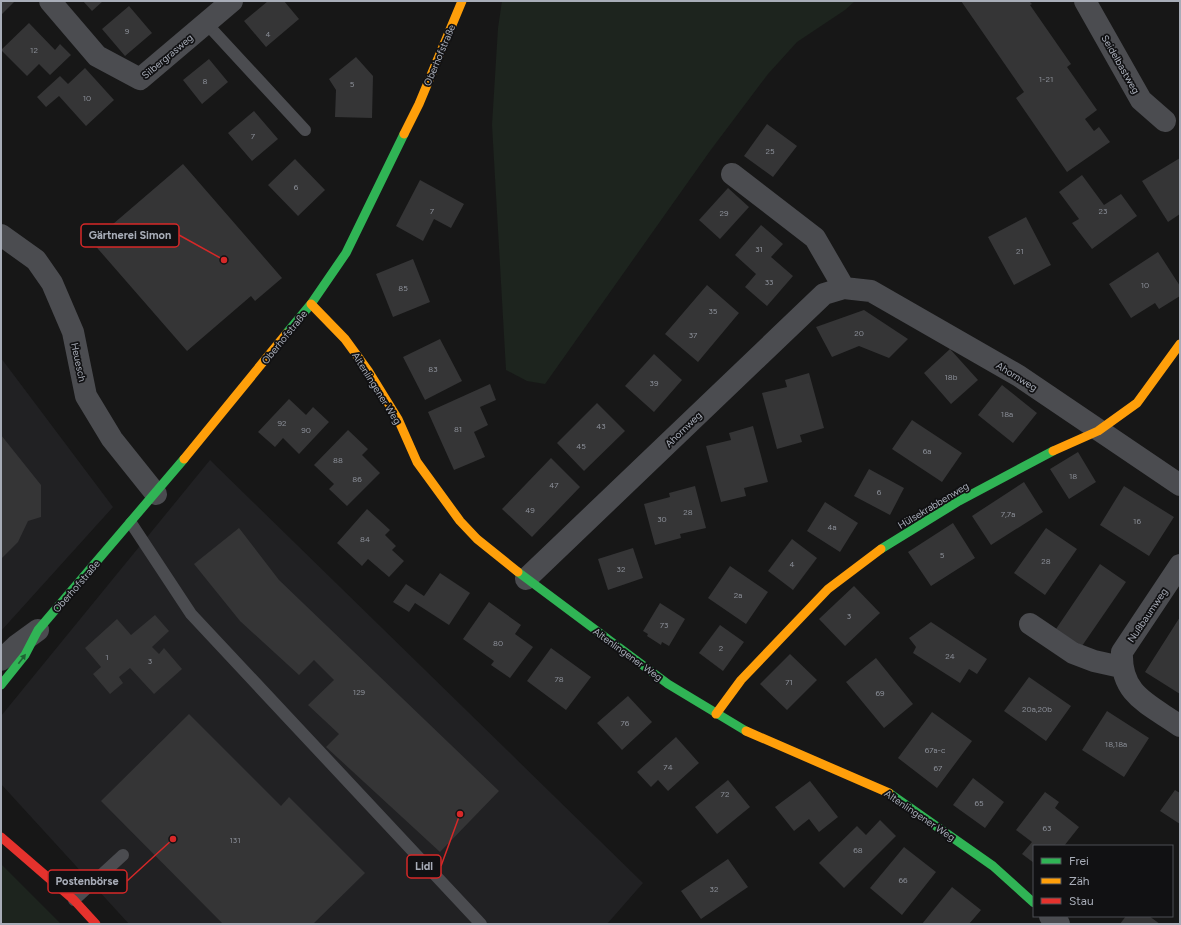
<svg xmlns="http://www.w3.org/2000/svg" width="1181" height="925" font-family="Figtree,sans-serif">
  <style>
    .built { fill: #212123 }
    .green { fill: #1d241e }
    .building { fill: #353536 }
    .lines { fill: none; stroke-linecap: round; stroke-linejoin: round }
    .lane { stroke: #4b4c50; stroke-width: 12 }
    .street { stroke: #4b4c50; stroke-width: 22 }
    .fast { stroke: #30b455; stroke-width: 9 }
    .slow { stroke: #ff9f0a; stroke-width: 9 }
    .jam { stroke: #e5322d; stroke-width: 9 }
    .oneway { fill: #206234 }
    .labels { text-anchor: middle; stroke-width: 3.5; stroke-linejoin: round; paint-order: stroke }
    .number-label { font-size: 8px; fill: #8b8f98 }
    .street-label { font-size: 10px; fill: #a8adb8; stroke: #111113 }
    .leader { fill: none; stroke: #d62828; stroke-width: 1.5 }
    .callout-dot { fill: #d62828; stroke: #111113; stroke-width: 1.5 }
    .callout { fill: #111113; stroke: #d62828; stroke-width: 1.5 }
    .callout-label { font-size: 11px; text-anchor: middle; font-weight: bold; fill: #a8adb8 }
  </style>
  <rect width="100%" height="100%" fill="#171717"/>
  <path class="built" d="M1,358L113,507L1,631Z
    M210,460L643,883L607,924H129L1,784V716Z"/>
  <path class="green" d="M502,1H855L845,10L797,42L768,74L710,151L545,384L527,381L506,370L492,125L498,28Z
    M1,864L61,924H1Z"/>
  <path class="building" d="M1,1H15L1,15Z
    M83,1H103L92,11Z
    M268,1H284L299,19L266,47L244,21Z
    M961,1H1029L1032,4L1030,5L1071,64L1067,67L1097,110L1085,119L1094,131L1099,127L1110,142L1067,172L1016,98L1024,92Z
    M129,6L152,33L125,56L102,29Z
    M29,23L55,50L60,44L71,55L50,75L39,64L27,76L1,50Z
    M356,57L373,76L372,118L335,117L336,90L329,79Z
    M209,59L228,82L202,104L183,80Z
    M85,68L114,100L86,126L59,96L46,107L37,97L60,76L68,84Z
    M254,111L278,139L252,161L228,133Z
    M767,124L797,146L773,177L744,156Z
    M1180,158V214L1168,222L1142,181Z
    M295,159L325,190L298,216L268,185Z
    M183,164L282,278L255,301L251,296L187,351L92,242Z
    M1082,175L1104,205L1121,194L1137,216L1092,249L1072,223L1079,219L1059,192Z
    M420,180L464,204L451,228L434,219L423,241L396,226Z
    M728,188L749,207L720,239L699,220Z
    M1026,217L1051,265L1014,285L988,237Z
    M761,225L783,244L771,257L793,276L767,306L745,287L756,274L735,255Z
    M1158,252L1180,286V296L1159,309L1155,303L1131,318L1109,284Z
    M413,259L430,302L393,317L376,274Z
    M707,285L739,313L698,362L665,334Z
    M864,310L908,339L889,358L859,346L832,357L816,327Z
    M440,339L462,381L425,400L403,357Z
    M950,349L978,380L951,404L924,373Z
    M654,354L682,380L654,412L625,386Z
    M809,373L824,428L800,435L802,442L777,449L762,393L787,387L785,380Z
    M490,384L496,400L480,407L488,425L474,432L485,457L454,470L428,412Z
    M1002,385L1037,413L1013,443L978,415Z
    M289,399L306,415L313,407L329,422L299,454L283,438L275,447L258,432Z
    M597,403L625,431L584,471L557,443Z
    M912,420L962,453L942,482L892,449Z
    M753,426L768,482L744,488L746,496L721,502L706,446L731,440L729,433Z
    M348,430L368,449L362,455L380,473L347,506L329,489L334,484L314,465Z
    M1,435L41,485V517L28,521L18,542L1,559Z
    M1078,452L1096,482L1069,499L1050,469Z
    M551,458L580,487L532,537L502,509Z
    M869,469L904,488L890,515L854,496Z
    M1024,482L1043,512L991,545L972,516Z
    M695,486L706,528L680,534L681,538L655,545L644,504L670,497L669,493Z
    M1124,486L1174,517L1149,556L1100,525Z
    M825,502L858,523L840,552L807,531Z
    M367,509L390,530L385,535L396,546L392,550L404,561L389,577L368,559L362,566L337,543Z
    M953,523L975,558L931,586L908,552Z
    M239,528L279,580L499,791L440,852L326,747L339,734L308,705L334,680L314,660L299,675L240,621L194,564Z
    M1046,528L1077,549L1045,595L1014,573Z
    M792,539L817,558L793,590L768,571Z
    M633,548L643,578L608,590L598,559Z
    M1100,564L1126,582L1082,646L1056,629Z
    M730,566L768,592L746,624L708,598Z
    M440,573L470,593L449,625L415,603L409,612L393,602L406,584L424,596Z
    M854,586L880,613L845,646L819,619Z
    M489,602L521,625L515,634L533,647L510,678L491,665L494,661L463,639Z
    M660,603L685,619L669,646L662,642L661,645L647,636L648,634L643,631Z
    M155,615L169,631L152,647L159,654L164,648L182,669L154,694L130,668L119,677L123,683L110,694L93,674L101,667L85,648L117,619L131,635Z
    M1180,617V694L1145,672Z
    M931,622L987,659L977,674L969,669L960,683L913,653L916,647L909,638Z
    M720,625L744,642L723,671L699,653Z
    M551,648L591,677L566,710L527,681Z
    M790,654L817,680L787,710L760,684Z
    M876,658L913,704L884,728L846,682Z
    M1029,677L1071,706L1046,741L1004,711Z
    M628,696L652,722L622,750L597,723Z
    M1107,711L1149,738L1124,777L1082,750Z
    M932,712L972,741L937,788L898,758Z
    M189,714L281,806L289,797L365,873L313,924H223L101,801Z
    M676,737L699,763L668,791L658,780L651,787L637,772Z
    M973,778L1004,802L985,828L953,805Z
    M728,780L750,807L717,834L695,807Z
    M810,781L838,817L819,832L809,819L794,831L775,807Z
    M1175,790L1180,793V824L1160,811Z
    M1045,792L1059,802L1055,808L1079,827L1064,846H1034V863L1022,854L1032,842L1016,830Z
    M880,820L896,836L844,888L819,863L857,826L866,835Z
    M904,847L936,872L902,915L870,888Z
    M728,859L748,887L701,919L681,891Z
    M952,887L981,910L969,924H922Z
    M1126,916H1149L1160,924H1120Z"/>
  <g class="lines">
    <path class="lane" d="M206,23L305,130
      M131,523L191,614L481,924
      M74,900L123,855"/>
    <path class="street" d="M50,1L97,56L140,79L232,1
      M1085,1L1141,100L1165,121
      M732,174L815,238L844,288L871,291L1019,376L1180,485
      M1,235L36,260L52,283L73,332L86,396L112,439L156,494
      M1180,565L1122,652C1120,695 1149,704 1180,726
      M526,579L824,294L844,288
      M1030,624L1073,653L1094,661L1121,667
      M1,660L16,646L38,630
      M1050,916L1059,924"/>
    <path class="fast" d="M286,334L311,304L346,253L404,134
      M881,549L959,501L1053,451
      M518,572L668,684L746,731
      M1,685L25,655L38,630L184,459
      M889,793L993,866L1034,903"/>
    <path class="slow" d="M404,134L419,104L462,1
      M311,304L345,339L369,372L398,419L417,462L460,521L477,539L518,572
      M1053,451L1098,431L1137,403L1180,344
      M184,459L286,334
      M716,714L741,680L828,589L881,549
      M746,731L889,793"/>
    <path class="jam" d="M1,837L74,900L96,924"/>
  </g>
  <defs><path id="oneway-solid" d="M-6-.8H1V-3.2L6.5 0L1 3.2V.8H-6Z"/></defs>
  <use class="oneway" href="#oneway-solid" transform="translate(22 659) rotate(-53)"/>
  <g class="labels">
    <g class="number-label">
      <text x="127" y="34">9</text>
      <text x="268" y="37">4</text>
      <text x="34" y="53">12</text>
      <text x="1046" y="82">1-21</text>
      <text x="205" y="84">8</text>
      <text x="352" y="87">5</text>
      <text x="87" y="101">10</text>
      <text x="253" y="139">7</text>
      <text x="770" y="154">25</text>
      <text x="296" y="190">6</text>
      <text x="432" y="214">7</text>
      <text x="1103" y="214">23</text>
      <text x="724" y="216">29</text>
      <text x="759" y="252">31</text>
      <text x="1020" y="254">21</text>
      <text x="769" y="285">33</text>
      <text x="1145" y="288">10</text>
      <text x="403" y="291">85</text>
      <text x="713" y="314">35</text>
      <text x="859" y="336">20</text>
      <text x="693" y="338">37</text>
      <text x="433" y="372">83</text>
      <text x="951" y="380">18b</text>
      <text x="654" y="386">39</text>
      <text x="1007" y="417">18a</text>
      <text x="282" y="426">92</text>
      <text x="601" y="429">43</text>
      <text x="458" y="432">81</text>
      <text x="306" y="433">90</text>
      <text x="581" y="449">45</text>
      <text x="927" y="454">6a</text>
      <text x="338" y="463">88</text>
      <text x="1073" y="479">18</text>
      <text x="357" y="482">86</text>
      <text x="554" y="488">47</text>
      <text x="879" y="495">6</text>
      <text x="530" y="513">49</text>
      <text x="688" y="515">28</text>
      <text x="1008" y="517">7,7a</text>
      <text x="662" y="522">30</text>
      <text x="1137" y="524">16</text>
      <text x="832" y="530">4a</text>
      <text x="365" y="542">84</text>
      <text x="942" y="558">5</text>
      <text x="1046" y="564">28</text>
      <text x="792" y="567">4</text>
      <text x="621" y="572">32</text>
      <text x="738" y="598">2a</text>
      <text x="849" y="619">3</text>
      <text x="664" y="628">73</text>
      <text x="498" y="646">80</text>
      <text x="721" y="651">2</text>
      <text x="950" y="659">24</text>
      <text x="107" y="660">1</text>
      <text x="150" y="664">3</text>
      <text x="559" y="682">78</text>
      <text x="789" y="685">71</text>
      <text x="359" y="695">129</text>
      <text x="880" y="696">69</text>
      <text x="1037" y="712">20a,20b</text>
      <text x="625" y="726">76</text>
      <text x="1116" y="747">18,18a</text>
      <text x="935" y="753">67a-c</text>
      <text x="668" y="770">74</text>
      <text x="938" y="771">67</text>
      <text x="725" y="797">72</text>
      <text x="979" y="806">65</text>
      <text x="1047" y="831">63</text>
      <text x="235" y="843">131</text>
      <text x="858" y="853">68</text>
      <text x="903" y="883">66</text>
      <text x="714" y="892">32</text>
    </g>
    <g class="street-label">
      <text transform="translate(439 55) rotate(-67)" y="4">Oberhofstraße</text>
      <text transform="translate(167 56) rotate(-40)" y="4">Silbergrasweg</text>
      <text transform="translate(1121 64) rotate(60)" y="4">Seidelbastweg</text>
      <text transform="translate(284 337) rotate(-51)" y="4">Oberhofstraße</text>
      <text transform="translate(79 362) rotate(78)" y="4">Heuesch</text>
      <text transform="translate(1017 376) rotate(32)" y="4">Ahornweg</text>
      <text transform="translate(377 388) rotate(58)" y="4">Altenlingener Weg</text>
      <text transform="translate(683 429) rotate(-44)" y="4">Ahornweg</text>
      <text transform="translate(933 505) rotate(-31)" y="4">Hülsekrabbenweg</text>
      <text transform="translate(76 586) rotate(-49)" y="4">Oberhofstraße</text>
      <text transform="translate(1147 615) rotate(-56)" y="4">Nußbaumweg</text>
      <text transform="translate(628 654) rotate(36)" y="4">Altenlingener Weg</text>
      <text transform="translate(920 815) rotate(34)" y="4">Altenlingener Weg</text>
    </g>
  </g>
  <path class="leader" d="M224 260L179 235M460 814L441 866M173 839L127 881"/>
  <g class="callout-dot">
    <circle cx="224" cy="260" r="4"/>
    <circle cx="460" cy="814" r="4"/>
    <circle cx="173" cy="839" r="4"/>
  </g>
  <g class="callout">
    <rect x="81" y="224" width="98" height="23" rx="4"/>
    <rect x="407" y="855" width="34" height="23" rx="4"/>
    <rect x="48" y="870" width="79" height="23" rx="4"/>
  </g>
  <g class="callout-label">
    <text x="130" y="239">Gärtnerei Simon</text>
    <text x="424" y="870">Lidl</text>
    <text x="87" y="885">Postenbörse</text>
  </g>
  <rect width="1181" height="925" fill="none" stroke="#a8adb8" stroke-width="4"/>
  <rect x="1033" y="845" width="140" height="72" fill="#111113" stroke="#4d4f55"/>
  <rect x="1041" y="858" width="20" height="6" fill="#30b455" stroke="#4d4f55"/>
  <text x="1069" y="865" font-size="12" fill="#a8adb8">Frei</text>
  <rect x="1041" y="878" width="20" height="6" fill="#ff9f0a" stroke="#4d4f55"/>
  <text x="1069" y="885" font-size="12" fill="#a8adb8">Zäh</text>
  <rect x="1041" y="898" width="20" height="6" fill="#e5322d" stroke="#4d4f55"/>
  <text x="1069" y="905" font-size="12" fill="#a8adb8">Stau</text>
</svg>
